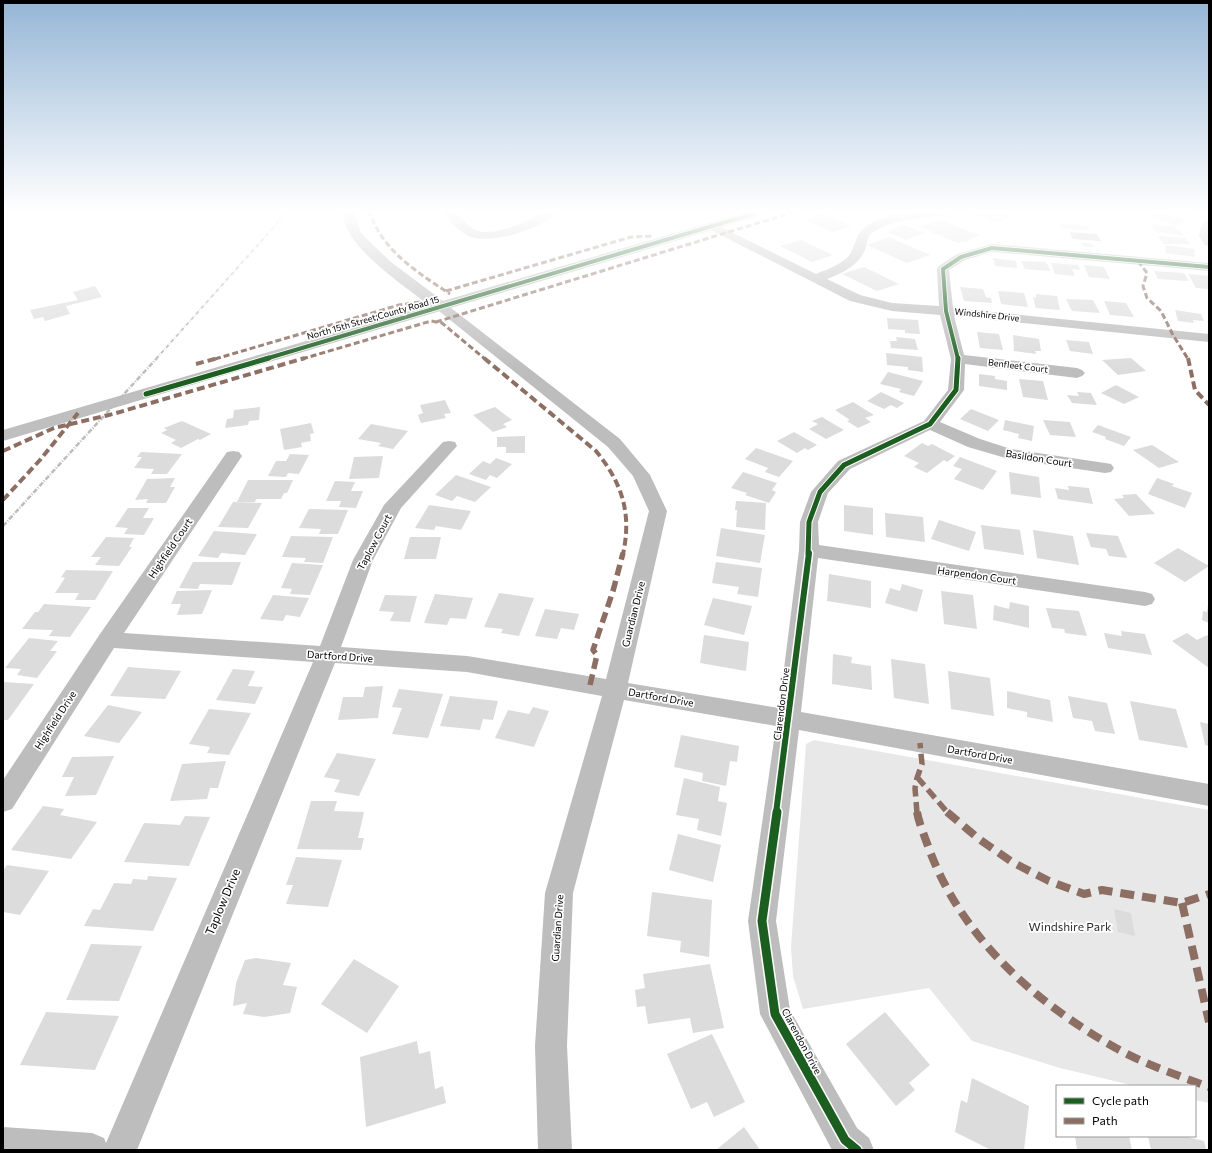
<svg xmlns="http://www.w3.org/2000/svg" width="1212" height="1153" font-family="Commissioner,sans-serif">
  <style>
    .green { fill: #e8e8e8 }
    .water { fill: #bababa }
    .building { fill: #dcdcdc }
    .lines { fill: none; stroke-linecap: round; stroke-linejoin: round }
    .street { fill: #bdbdbd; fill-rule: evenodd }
    .secondary { fill: #bfbfbf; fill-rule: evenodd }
    .rail-far1 { stroke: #bdbdbd; stroke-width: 2; stroke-dasharray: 4 1.5 0.5 1.5; stroke-linecap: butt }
    .rail { stroke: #bdbdbd; stroke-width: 2.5; stroke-dasharray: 5 1.5 1 1.5; stroke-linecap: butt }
    .quiet-far3 { stroke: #8d6e63; stroke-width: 3; stroke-dasharray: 6 3; stroke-linecap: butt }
    .quiet-far2 { stroke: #8d6e63; stroke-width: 4; stroke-dasharray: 8 4; stroke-linecap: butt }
    .quiet-far1 { stroke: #8d6e63; stroke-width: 5.5; stroke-dasharray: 11 5.5; stroke-linecap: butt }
    .quiet { stroke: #8d6e63; stroke-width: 8; stroke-dasharray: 14 8; stroke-linecap: butt }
    .cycleway-far3-casing { stroke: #fff; stroke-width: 5.5 }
    .cycleway-far2-casing { stroke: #fff; stroke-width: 7 }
    .cycleway-far1-casing { stroke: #fff; stroke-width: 9 }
    .cycleway-casing { stroke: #fff; stroke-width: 12 }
    .cycleway-far3 { stroke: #1b5e20; stroke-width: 4 }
    .cycleway-far2 { stroke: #1b5e20; stroke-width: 5 }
    .cycleway-far1 { stroke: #1b5e20; stroke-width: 6 }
    .cycleway { stroke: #1b5e20; stroke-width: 9 }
    .labels { text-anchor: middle; stroke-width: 3.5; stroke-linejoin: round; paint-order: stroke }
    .far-street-label { font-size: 9px; fill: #000; stroke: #fff }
    .street-label { font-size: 10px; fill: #000; stroke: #fff }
    .near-street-label { font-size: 12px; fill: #000; stroke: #fff }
    .near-park-label { font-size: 12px; fill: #2d2d2d; stroke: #fff }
  </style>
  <rect width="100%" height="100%" fill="#fff"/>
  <path class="green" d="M814,740L1209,810V1103L1195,1100V1086H1135L1060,1068L972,1041L929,988L803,1009L793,976L791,947L806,744Z"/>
  <path class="water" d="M1070,232L1097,234L1101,241L1073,239Z"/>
  <path class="building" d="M962,210H994L1012,217L996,223Z
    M1168,210H1181L1194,214L1189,216L1183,214L1180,216L1165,212Z
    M1155,213L1185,219L1180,226L1151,218Z
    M823,214L851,226L833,232L805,220Z
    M940,220L979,235L966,242L963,241L958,243L920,227Z
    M1058,223L1088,226L1090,231L1060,228Z
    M1151,224L1174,226L1177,230L1181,231L1184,236L1155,231Z
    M904,225L925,233L906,240L888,232L894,230L892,229Z
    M1158,236L1186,238L1190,244H1163Z
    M889,237L930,255L907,263L867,245Z
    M801,240L833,255L812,262L780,246Z
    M1080,243H1090L1095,247H1085Z
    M1165,245L1194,249L1195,257L1166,253Z
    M993,258L1016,261L1017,268L995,266Z
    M1021,261L1046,262L1051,271L1025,269Z
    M1051,263L1078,265L1080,270L1072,269L1075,276L1055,274Z
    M1084,265L1104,267L1110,279L1089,277Z
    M864,267L899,284L877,291L842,274Z
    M1154,271L1184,273L1189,281L1158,279Z
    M1188,274L1209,276V289L1196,288Z
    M95,286L102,297L66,306L70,314L45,321L43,317L34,319L30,310L78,300L73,292Z
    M960,287L983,289L986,297L991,298L992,303L964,301Z
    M998,291L1024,293L1028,307L1001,304Z
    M1036,294L1057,296L1060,310L1036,308L1033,297L1036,298Z
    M1066,299L1093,300L1100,313L1072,311Z
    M1104,301L1126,303L1134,317L1110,315Z
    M1175,310L1201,314L1204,321L1193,320L1194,323L1178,321Z
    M887,318L918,320L920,334L905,333V330L888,329Z
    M977,332L999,334L1003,350L980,348Z
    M1013,335L1039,339L1041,351H1035L1036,354L1014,351Z
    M896,337L915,339L918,350L891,348L890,341H897Z
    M1066,340L1089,342L1093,354L1070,351Z
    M886,353L922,357L923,372L908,370V367L887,365Z
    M1131,358L1146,371L1118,375L1102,360Z
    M888,372L923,381L914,396L899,392L901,389L880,384Z
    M979,374L995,376V379L1007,381V390L979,386Z
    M1019,379L1043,381L1048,400L1023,397Z
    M1116,385L1139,397L1124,404L1101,393Z
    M881,392L904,403L897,408L891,405L884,409L867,401Z
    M1077,392L1091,393L1097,405L1072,403L1067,395L1079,396Z
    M445,400L451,413L444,414L446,418L421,423L418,415L423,413L420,405Z
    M853,402L874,415L865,418L871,422L858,428L847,421L850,420L835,410Z
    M260,407L259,420L249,421L248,425L225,428L227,419L233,418L234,410Z
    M495,407L512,420L503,424L507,427L493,432L473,415Z
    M971,409L999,420L988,431L960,419Z
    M822,417L844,430L826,439L809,429L818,424L812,421Z
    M1005,420L1034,426L1032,441L1018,438L1019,434L1003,430Z
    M1043,420L1070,422L1076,437L1050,435Z
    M182,421L211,434L200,440L198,439L181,448L171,443L176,440L161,433L167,430L164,428Z
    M311,423L314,433L310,434L311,441L301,443L302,447L284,450L280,429Z
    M371,424L408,431L393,449L378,446L381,443L358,439Z
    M1098,425L1131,437L1124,446L1105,439L1106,437L1092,432Z
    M794,432L817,445L808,450L805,448L797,453L777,441Z
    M525,436V453H506V447H497V437Z
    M922,443L928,446L932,444L955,456L947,462L944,460L927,473L914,467L919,463L904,456Z
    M1152,445L1179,462L1159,468L1133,450Z
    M756,448L793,461L779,477L765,472L768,468L745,459Z
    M141,452L182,454L167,474H151L154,469L134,468L142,457H137Z
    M290,454L309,455L299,474L288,473L286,477L268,476L276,461H286Z
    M383,456L379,478L349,479L354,457Z
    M960,457L997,471L983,490L954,479L962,469L953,466Z
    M496,458L512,464L497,478L490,475L486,480L469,474L483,461L490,464Z
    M743,472L777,483L772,490L776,492L769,503L745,495L747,493L731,488Z
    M1009,472L1039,477L1041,498L1011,494Z
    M456,475L491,487L475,502L457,496L452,501L435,495Z
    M175,478L170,487H175L166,503H146L148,499L135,500L147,479Z
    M1157,478L1174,484L1172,486L1192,493L1185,508L1148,494Z
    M248,480H293L287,493H284L281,499H256L255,502H237Z
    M335,481L355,482L351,491H363L356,508L339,507L341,501H326Z
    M1068,486L1089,488L1093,504L1058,499L1055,488L1069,490Z
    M1136,494L1155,514L1129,516L1114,499L1124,498L1122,495Z
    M736,501L766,503L765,530L736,527L737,510H735Z
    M233,502L262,503L248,528L218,527Z
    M429,505L471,511L461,530L436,526L434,530L415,528Z
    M844,505L873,508V535L844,531Z
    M128,508H149L143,518H154L144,535L124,534L128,528L115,527Z
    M309,509L348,510L338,534H319L321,529L299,528Z
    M885,513L923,517L925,542L886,537Z
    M939,520L976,532L969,551L931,539Z
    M981,525L1020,530L1024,555L984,549Z
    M721,528L765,535L760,563L716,556Z
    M1033,530L1073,536L1079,565L1037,558Z
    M214,531L257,534L245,555L221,553L218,558L198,556Z
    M1086,533L1118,536L1127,558L1109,556L1106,549L1091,547Z
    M291,536L333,537L323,563L304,562L306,558L282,557Z
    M106,537L134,538L129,547H132L119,566L95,565L101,557H91Z
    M410,537H441L436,559H404Z
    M1178,548L1209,566L1185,582L1154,563Z
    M193,562H241L232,585L200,584L198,589L179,588Z
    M716,562L762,568L758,597L737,594L739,587L712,583Z
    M292,563L323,565L310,595L290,594L292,589L281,588Z
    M66,570L113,571L95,600H75L79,593H55L65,578L61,577Z
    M829,574L871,581V608L827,601Z
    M902,584L923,590L917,612L885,603L890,588L900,591Z
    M212,590L202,614L177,615L181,604H171L177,591Z
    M941,591L973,595L977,629L944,624Z
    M499,593L534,598L519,636L501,633L503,629L484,627Z
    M435,594L473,598L466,619L450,618L447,625L424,623Z
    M273,595L309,598L300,617L286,615L283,621L260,619Z
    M385,595L417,596L410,622L390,621L394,612L379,611Z
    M713,598L752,606L744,635L704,625Z
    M1010,602L1029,606V628L993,620L994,605L1009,609Z
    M44,604L91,607L70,637L49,636L53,630L22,629L35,612H38Z
    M1208,605H1209V623L1202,620L1203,611L1207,612Z
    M1046,608L1079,611L1087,636L1065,633L1064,629L1052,628Z
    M545,609L579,614L574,630L561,628L557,639L535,636Z
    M1121,631L1145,634L1152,655L1108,648L1104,633L1122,636Z
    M1187,633L1197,640L1207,635L1209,637V668L1172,641Z
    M704,635L749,642L746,671L700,663Z
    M29,638L58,641L50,651H57L37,678L17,675L21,669L5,668Z
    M833,654L852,657L851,663L871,666L872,690L832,684Z
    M891,659L925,664L929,704L894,698Z
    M128,667L181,671L165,699L110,696Z
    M233,669L255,671L248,686L263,687L255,704L216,700Z
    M948,671L990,678L994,716L951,709Z
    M3,682L34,684L8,720H3Z
    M383,686L378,718L338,720L343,697H363L365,687Z
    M399,689L443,694L428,738L392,734L402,708L392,707Z
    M1007,691L1050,700L1053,722L1027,717V712L1007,708Z
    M450,696L498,701L493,720L483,719L480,730L440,726Z
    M1068,696L1107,703L1115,734L1095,731L1092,721L1073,718Z
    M1130,701L1176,709L1188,748L1139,740Z
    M108,705L142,712L119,743L84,736Z
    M533,707L549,711L534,747L495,738L508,710L529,714Z
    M209,709L251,713L229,755L207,753L210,747L189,744Z
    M1200,722L1209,724V746L1205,745Z
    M681,735L739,746L737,762L730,761L726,786L702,781L703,773L674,767Z
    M337,753L376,759L359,796L334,792L340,780L324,777Z
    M114,756L96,795L65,796L74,777H62L72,757Z
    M226,761L218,788H210L207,799L170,801L182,764Z
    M684,778L720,787L718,801L727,803L721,836L697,830L699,819L676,815Z
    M311,801H337L334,811L364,812L358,838H364L361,850L297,849Z
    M43,806L64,809L60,815L97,822L71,859L11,850Z
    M185,816L210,817L189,866L124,862L144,823L180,825Z
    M678,834L721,845L713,882L669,870Z
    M296,857L342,860L328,907L286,904L293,885H286Z
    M7,865L49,871L20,915L3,912V871Z
    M148,876L177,878L153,931L84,926L93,909L100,910L114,883L131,884L133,879L147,880Z
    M652,892L712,900L709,957L680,952L681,941L647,936Z
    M1114,909L1131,913L1135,936L1118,932Z
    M91,944L142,946L119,1001L66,1000Z
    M256,958L291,963L283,985L297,987L290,1013L264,1017L243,1014L247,1003L233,1006L236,983L245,960Z
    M354,959L399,986L367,1033L321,1004Z
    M710,964L724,1028L693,1033L690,1018L648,1024L645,1006L637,1007L635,990L645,988L643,974Z
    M46,1012L119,1016L95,1070L20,1065Z
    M885,1012L930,1065L909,1083L915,1090L896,1106L846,1044Z
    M712,1034L745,1102L714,1117L707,1102L691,1109L667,1054Z
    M417,1041L419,1054L430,1051L435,1089L443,1086L446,1103L366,1127L360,1057Z
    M972,1078L1029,1106L1024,1150H991L955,1132L961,1100L967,1103Z
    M744,1127L760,1150H716Z
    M1075,1136H1129L1132,1150H1077Z
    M1148,1136H1183L1204,1141L1206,1150H1151Z"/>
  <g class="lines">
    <path class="street" d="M442,210H453C460,217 467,226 476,230C491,237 519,225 532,218C544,213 544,209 558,210C544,229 493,244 471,237C460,233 448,220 442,210Z
      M940,210H960L958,212C932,219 893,217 872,233C867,237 867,244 865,250C858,266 842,273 827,279L860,295L892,303L939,306L937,269L939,266L957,254L992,244L1209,263V271L992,252L965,260L949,270L953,308L1209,334V342L954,316L964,355L1077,368L1082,370L1085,373L1082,376L1077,378L965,364L964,390L940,422L980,439L1011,449L1105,463L1111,464L1114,468L1111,472L1105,473L1009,459L968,447L930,430L850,469L828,493L818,522L819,545L1145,592L1152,594L1155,599L1152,604L1145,606L818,558L801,712L1209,784V806L799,730L776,921L790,1010L857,1128L869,1138L874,1150H832L760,1014L748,921L776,726L624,700L573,893L567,1046L572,1150H538L535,1046L545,893L602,696L467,672L335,663L137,1150H3V1127L92,1133L104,1138L106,1143L313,662L114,648L12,809L3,812V780L100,634L227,452L233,451L239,452L242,456L124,633L320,646L353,560L384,505L443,442L449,441L455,442L457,446L401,508L373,560L341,647L467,656L606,679L649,511L633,476L608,447L434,307L436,304H446L620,439L650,475L667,511L628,683L779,708L799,550L800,522L811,492L838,461L924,421L948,390L951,359L940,315L892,311L850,301L707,228L705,226L707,224H715L816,274C830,268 848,263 853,248C856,241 857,234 863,229C883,211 915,214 940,210Z
      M1209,220V246L1205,245L1199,236C1201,228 1200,222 1209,220Z"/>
    <path class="secondary" d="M344,210H356L355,215L361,233L369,241L391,262L443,301L753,210H772L770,213L3,441V430L429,305C406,287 337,242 344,210Z"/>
    <path class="rail-far1" d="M156,359L289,210"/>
    <path class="rail" d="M3,526L157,358"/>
    <path class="quiet-far3" d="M369,210C381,250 417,272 450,294
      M1138,261L1147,273L1143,286L1147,298L1161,311L1173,335L1188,359
      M446,291L631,237L654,236
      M436,322L800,210
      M215,359L399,305L420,302
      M302,359L431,321L442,323L485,359"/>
    <path class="quiet-far2" d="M484,358L596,451C622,483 632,513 623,554
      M1188,358L1195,390L1209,405
      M196,364L218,358
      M3,451L54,428L113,414L305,358
      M3,500L40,460L78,413"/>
    <path class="quiet-far1" d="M590,685L597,655L593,650L613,591L623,553
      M917,777L948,813
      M917,813L915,788L917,778L922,764L920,743"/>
    <path class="quiet" d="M917,812C919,823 924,835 928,846C960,936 1033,1001 1114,1047C1144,1064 1177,1075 1209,1087
      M947,812L979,839L1012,862L1049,881L1084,894L1102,890L1182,903L1209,894
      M1182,903L1209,1022"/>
    <defs>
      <path id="cycleway-far3" d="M265,359L766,210
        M958,359L946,311L943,269L961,257L992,248L1209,267"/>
      <path id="cycleway-far2" d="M146,394L269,358
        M808,554L809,522L820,492L844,465L930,424L956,390L958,358"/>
      <path id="cycleway-far1" d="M776,813L809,553"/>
      <path id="cycleway" d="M777,812L762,921L775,1014L845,1140L857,1150"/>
    </defs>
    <use href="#cycleway-far3" class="cycleway-far3-casing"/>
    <use href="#cycleway-far2" class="cycleway-far2-casing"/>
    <use href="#cycleway-far1" class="cycleway-far1-casing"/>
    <use href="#cycleway" class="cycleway-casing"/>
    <use href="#cycleway-far3" class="cycleway-far3"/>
    <use href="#cycleway-far2" class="cycleway-far2"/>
    <use href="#cycleway-far1" class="cycleway-far1"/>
    <use href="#cycleway" class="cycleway"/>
  </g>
  <linearGradient id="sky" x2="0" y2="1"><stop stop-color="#95b6d6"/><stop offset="0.57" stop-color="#fff"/><stop offset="1" stop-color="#fff" stop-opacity="0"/></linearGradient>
  <rect width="1212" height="371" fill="url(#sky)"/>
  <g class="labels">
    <g class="far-street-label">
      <text transform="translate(987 315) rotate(6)" y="3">Windshire Drive</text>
      <text transform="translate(373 318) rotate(-16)" y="3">North 15th Street;County Road 15</text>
      <text transform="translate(1018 366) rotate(7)" y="3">Benfleet Court</text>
    </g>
    <g class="street-label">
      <text transform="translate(1039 458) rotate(9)" y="4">Basildon Court</text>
      <text transform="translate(374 542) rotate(-62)" y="4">Taplow Court</text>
      <text transform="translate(170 548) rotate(-56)" y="4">Highfield Court</text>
      <text transform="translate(977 575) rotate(8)" y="4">Harpendon Court</text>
      <text transform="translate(633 614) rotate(-76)" y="4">Guardian Drive</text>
      <text transform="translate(340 656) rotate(4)" y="4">Dartford Drive</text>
      <text transform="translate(661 697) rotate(10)" y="4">Dartford Drive</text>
      <text transform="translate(781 704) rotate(-83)" y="4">Clarendon Drive</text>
      <text transform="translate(55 720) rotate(-57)" y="4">Highfield Drive</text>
      <text transform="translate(980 754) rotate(10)" y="4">Dartford Drive</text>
      <text transform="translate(557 928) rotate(-86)" y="4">Guardian Drive</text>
      <text transform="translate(802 1041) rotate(62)" y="4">Clarendon Drive</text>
    </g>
    <g class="near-street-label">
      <text transform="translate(223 902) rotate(-67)" y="4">Taplow Drive</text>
    </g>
    <g class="near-park-label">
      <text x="1070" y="931">Windshire Park</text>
    </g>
  </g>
  <rect width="1212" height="1153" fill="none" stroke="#000000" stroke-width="8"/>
  <rect x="1056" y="1085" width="140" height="52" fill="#ffffff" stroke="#999999"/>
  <rect x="1064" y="1098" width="20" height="6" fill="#1b5e20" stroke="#999999"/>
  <text x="1092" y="1105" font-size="12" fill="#000000">Cycle path</text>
  <rect x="1064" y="1118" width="20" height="6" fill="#8d6e63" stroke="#999999"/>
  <text x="1092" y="1125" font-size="12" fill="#000000">Path</text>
</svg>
